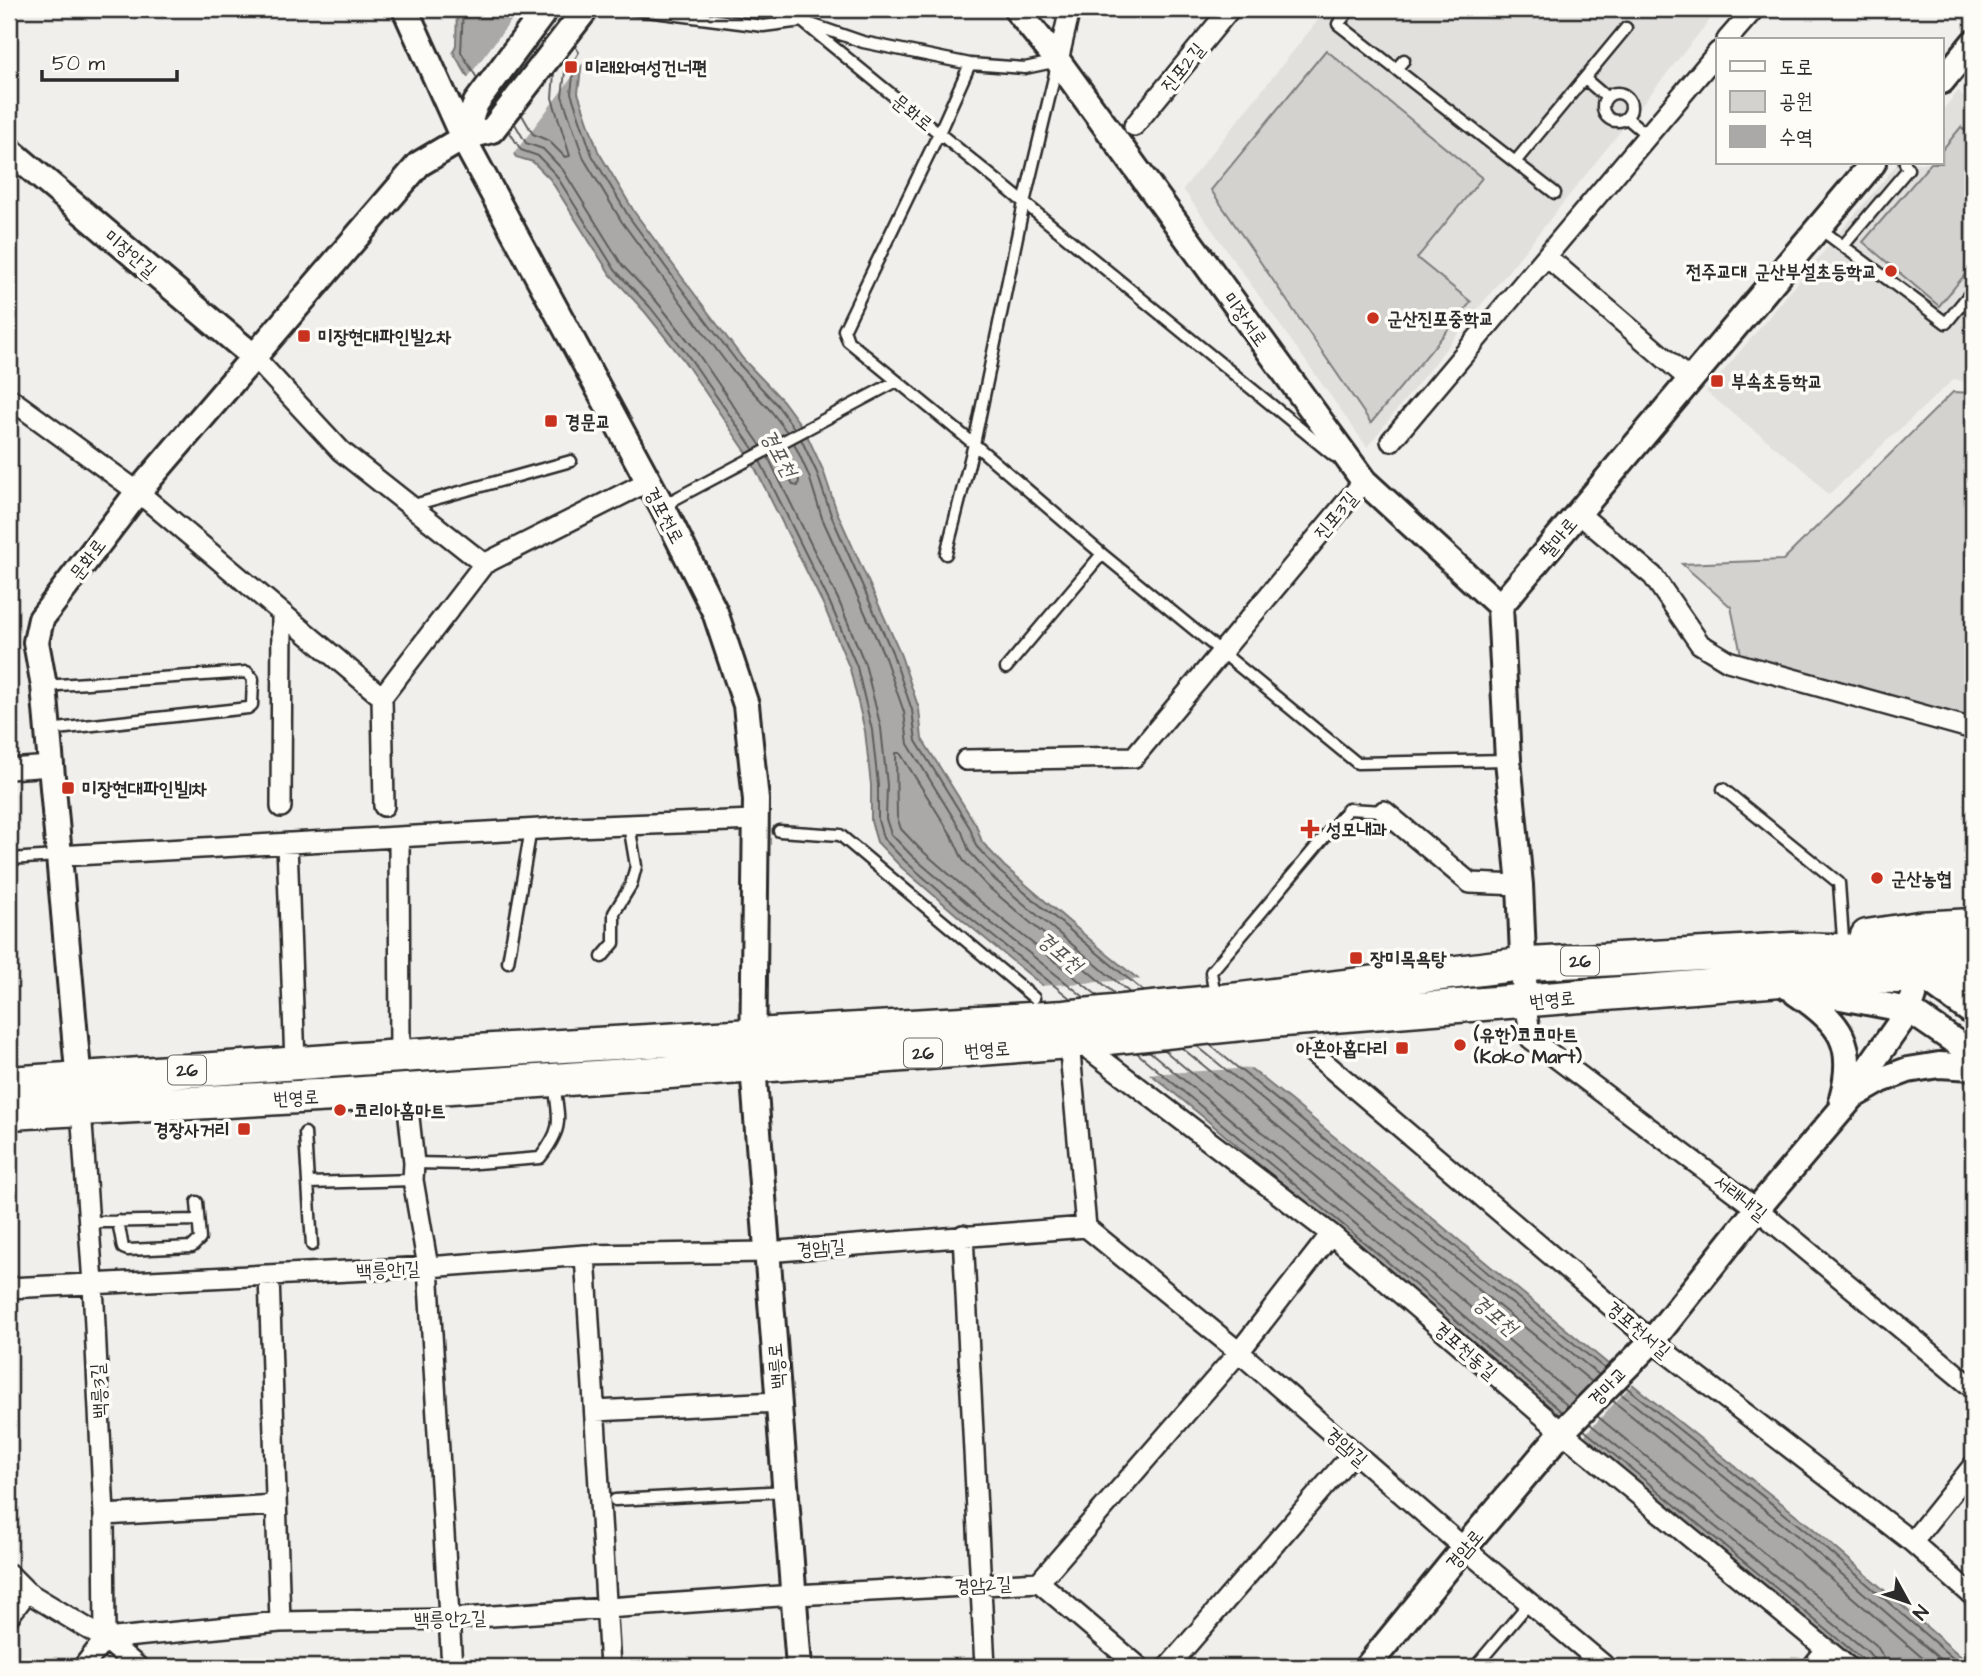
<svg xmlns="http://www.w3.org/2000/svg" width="1982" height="1676" font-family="'Architects Daughter','Poor Story',sans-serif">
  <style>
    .built { fill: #e1e0dc }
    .green { fill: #d3d2cf; stroke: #7f7e7d; stroke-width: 2 }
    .water { fill: #aaa9a7; stroke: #777775; stroke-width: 2 }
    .pier { fill: #f0efeb }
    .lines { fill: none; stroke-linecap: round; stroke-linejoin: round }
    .shore { stroke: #5e5d5d; stroke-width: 2 }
    .service-casing { stroke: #2b2b2b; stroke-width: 15 }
    .minor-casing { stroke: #2b2b2b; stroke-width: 24 }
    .tertiary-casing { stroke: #2b2b2b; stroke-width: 30 }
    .primary-casing { stroke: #2b2b2b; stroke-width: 37 }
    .service { stroke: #fdfcf7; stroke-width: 10 }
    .minor { stroke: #fdfcf7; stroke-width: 19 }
    .tertiary { stroke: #fdfcf7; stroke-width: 24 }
    .primary { stroke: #fdfcf7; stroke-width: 32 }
    .poi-dot { fill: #c8321e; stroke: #fdfcf7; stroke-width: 2.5 }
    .labels { text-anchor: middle; stroke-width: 7; stroke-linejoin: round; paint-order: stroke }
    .shield { fill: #fdfcf7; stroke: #6a6a68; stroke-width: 2 }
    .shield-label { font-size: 18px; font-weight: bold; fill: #2b2b2b }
    .poi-label { font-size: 19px; font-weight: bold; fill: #2b2b2b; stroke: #fdfcf7; text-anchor: start }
    .street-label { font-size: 19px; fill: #2b2b2b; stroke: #fdfcf7 }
    .water-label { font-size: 21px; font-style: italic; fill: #575756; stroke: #fdfcf7 }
  </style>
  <rect width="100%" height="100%" fill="#f0efeb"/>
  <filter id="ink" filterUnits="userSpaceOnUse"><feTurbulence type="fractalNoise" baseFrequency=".0143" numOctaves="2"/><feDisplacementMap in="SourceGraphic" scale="14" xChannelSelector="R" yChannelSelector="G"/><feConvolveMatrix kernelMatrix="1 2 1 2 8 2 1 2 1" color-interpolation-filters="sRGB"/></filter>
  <g filter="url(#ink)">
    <path class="built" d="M1327,9H1715L1717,11L1367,447L1183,189Z
      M1958,91L1973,105V384L1954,379L1828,495L1808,473L1706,392L1898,163H1942V111Z"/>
    <path class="green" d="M1326,50L1482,178L1417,258L1471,302L1371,423L1211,190Z
      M1961,127L1973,137V265L1939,306L1863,242L1931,163H1942V150Z
      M1953,392L1973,393V723L1741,654L1731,607L1682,564L1783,560Z"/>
    <path class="water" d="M457,9H557L582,61L578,93L598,151L635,213L687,284L743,359L783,401L805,431L823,470L837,512L899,650L919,709L922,739L976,825L982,842L1004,866L1108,955L1290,1100L1643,1393L1810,1526L1973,1667H1862L1563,1422L1202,1116L965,922L901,867L877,842L871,821V785L865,731L850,669L824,606L749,456L682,358L645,312L610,274L550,179L533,162L516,157L453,52L456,45Z"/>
    <path class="pier" d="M520,9H561L592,51L512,156L466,80Z
      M1144,979L1255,1068L1146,1074L1039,986Z
      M1614,1362L1635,1381L1580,1440L1558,1422Z"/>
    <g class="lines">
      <path class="shore" d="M463,9L461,52L477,78
        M575,46L579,52L575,59L571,93L592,155L629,217L681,288L738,363L777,405L794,428
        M567,56L562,96L584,159L622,222L674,293L731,369L771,411L787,432
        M522,115L533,134L549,141L565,157L570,156L552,98L554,73
        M515,124L526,143L543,149L563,170L622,265L657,302L694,348L761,446
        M509,131L521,150L538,156L556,175L615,270L650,307L687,354L754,450
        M801,439L817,473L831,515L892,652L912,710L916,741L970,828L976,846L1000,872L1143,991
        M794,443L809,476L822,518L884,655L904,712L908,744L962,832L969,851L994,879L1130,993
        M777,452L793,485L798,486L799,480L784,448
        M768,457L838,599L865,664L881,728L887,785L886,819L891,834L912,856L975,910L1084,997
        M760,461L830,603L857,667L872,730L878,785V820L883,838L906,862L969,917L1071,999
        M1098,996L981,902L919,848L901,829L897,817L896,753H900L952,836L963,860L987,886L1115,994
        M1210,1045L1605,1369
        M1197,1046L1599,1375
        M1182,1048L1592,1382
        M1164,1050L1426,1269L1576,1398
        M1149,1051L1419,1277L1568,1406
        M1137,1053L1414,1284L1562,1412
        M1626,1387L1806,1531L1963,1667
        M1620,1393L1800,1538L1949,1667
        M1613,1401L1793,1546L1933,1667
        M1597,1416L1876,1645L1883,1656L1885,1667
        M1590,1424L1868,1652L1873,1658L1874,1667
        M1584,1430L1862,1659L1865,1667"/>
      <defs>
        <path id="service" d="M631,9L763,26L802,21L863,42L970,64L1025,68L1058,61L1024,203L974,444L1102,554L1357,763L1507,760
          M787,9L1334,456
          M1347,13L1338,24L1515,162
          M802,21L812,9
          M1396,69L1404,60
          M1585,79L1606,97
          M1603 107a14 14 0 1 1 28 0a14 14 0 1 1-28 0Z
          M1627,118L1647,135
          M1555,193L1515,162L1626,28
          M1819,228L1946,323L1973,290
          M1843,246L1908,169L1905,163
          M410,506L571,461
          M663,508L675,499L897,381
          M946,554L974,444L848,341L844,330L939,133L970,64
          M1006,668L1102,554
          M44,686L247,672L253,679L252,705L248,708L48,730
          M1723,789L1839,883L1843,939
          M779,831L840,835L1034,998
          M9,859L57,856
          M602,957L614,943V913L631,885L636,866L629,825
          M508,962L531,829
          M1213,984L1211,972L1348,809L1384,811
          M305,1133L308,1183
          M414,1163L464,1164L540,1158C564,1127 559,1120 554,1084
          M118,1221L123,1248L128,1250L192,1247L200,1239L197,1202
          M89,1222L198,1220
          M312,1245L308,1183L413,1180
          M615,1500L786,1491
          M1475,1667L1530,1602"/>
        <path id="minor" d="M1727,40L1754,9
          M1058,61L1070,9
          M1134,126L1230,9
          M1547,257L1690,380
          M253,356L341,451L484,564
          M9,398L138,492L382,697L484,564L647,482
          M1391,441L1718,52
          M1578,513L1653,576L1700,644L1728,661L1973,729
          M382,697L384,806
          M966,760L1134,757L1364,481
          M9,769L51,766
          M281,807L282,614
          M1384,811L1470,883L1520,885
          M399,838L400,1057
          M287,844L295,1063
          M58,856L574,827L755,820
          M1525,1002L1531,1039L1757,1209L1973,1388
          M1078,1041L1331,1234L1562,1432L1848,1667
          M1069,1042L1086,1227
          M1312,1052L1659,1347L1912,1542L1973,1596
          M406,1090L414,1163L413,1180L428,1267L452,1667
          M81,1109L93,1284L104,1515L105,1639L83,1667
          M963,1235L985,1667
          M585,1255L610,1667
          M269,1275L280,1622
          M9,1288L428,1267L585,1255L766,1252L1086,1227L1239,1352L1464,1548L1606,1667
          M595,1411L779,1402
          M104,1515L275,1505
          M1912,1542L1973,1466
          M9,1574L27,1592L105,1639L138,1667
          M1039,1582L1239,1352L1331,1234
          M9,1616L27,1592
          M105,1639L280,1622L448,1619L795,1595L1039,1582L1139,1667
          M1168,1667L1354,1452
          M1812,1667L1826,1650"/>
        <path id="tertiary" d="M405,9L463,138L663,508L715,612L746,705L756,800L753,1066L799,1667
          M1016,9L1058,61L1364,481L1500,606
          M1942,81L1973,43
          M463,138L476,103L546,9
          M9,150L253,356
          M1922,976L1973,1013
          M1788,987L1909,1010L1973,1054
          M1796,993C1840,1022 1857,1044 1842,1098
          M1525,1002L1520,885L1508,760L1500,606L1873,163
          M80,1094L44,686L36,642L41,619L138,492L419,164L463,138L492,130L586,9
          M1850,1094L1909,1010L1914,996
          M1367,1667L1464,1548L1562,1432L1652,1341L1757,1209L1853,1096L1881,1080L1908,1070L1939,1065L1973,1067"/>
        <path id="primary" d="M1867,936L1919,928L1973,925
          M9,1083L459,1052L1064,1017L1241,999L1513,965L1794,949L1973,954
          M9,1113L334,1095L800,1063L1069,1042L1271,1021L1831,976L1973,978"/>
      </defs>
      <use href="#service" class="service-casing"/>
      <use href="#minor" class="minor-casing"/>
      <use href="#tertiary" class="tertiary-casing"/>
      <use href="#primary" class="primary-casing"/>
      <use href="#service" class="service"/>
      <use href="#minor" class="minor"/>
      <use href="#tertiary" class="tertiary"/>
      <use href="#primary" class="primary"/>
    </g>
  </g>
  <g class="poi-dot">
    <rect x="564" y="60" width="14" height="14" rx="3.5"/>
    <circle cx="1891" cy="271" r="7"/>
    <circle cx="1373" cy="318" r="7"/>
    <rect x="297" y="329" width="14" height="14" rx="3.5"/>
    <rect x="1710" y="374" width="14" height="14" rx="3.5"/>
    <rect x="544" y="414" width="14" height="14" rx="3.5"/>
    <rect x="61" y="781" width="14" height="14" rx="3.5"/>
    <path d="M1306.5 818.5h7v7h7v7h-7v7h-7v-7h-7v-7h7z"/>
    <circle cx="1877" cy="878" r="7"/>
    <rect x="1349" y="951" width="14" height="14" rx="3.5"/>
    <circle cx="1460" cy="1045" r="7"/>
    <rect x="1395" y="1041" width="14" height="14" rx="3.5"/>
    <circle cx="340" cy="1110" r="7"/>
    <rect x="237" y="1122" width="14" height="14" rx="3.5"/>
  </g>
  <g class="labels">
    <g class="shield">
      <rect x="1561" y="946.5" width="38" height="29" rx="5"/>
      <rect x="904" y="1038.5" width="38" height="29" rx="5"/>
      <rect x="168" y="1055.5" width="38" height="29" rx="5"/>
    </g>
    <g class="shield-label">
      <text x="1580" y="967">26</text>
      <text x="923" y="1059">26</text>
      <text x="187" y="1076">26</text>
    </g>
    <g class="poi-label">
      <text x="585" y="74">미래와여성건너편</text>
      <text x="1877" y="278" text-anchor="end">전주교대 군산부설초등학교</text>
      <text x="1387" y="325">군산진포중학교</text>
      <text x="318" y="343">미장현대파인빌2차</text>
      <text x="1731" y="388">부속초등학교</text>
      <text x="565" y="428">경문교</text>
      <text x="82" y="795">미장현대파인빌1차</text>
      <text x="1326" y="836">성모내과</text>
      <text x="1891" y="885">군산농협</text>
      <text x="1370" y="965">장미목욕탕</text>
      <text x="1474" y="1041">(유한)코코마트<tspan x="1474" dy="22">(Koko Mart)</tspan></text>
      <text x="1388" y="1055" text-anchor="end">아흔아홉다리</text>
      <text x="354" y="1117">코리아홈마트</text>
      <text x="230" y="1136" text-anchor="end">경장사거리</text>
    </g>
    <g class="street-label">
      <text transform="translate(1182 67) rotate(-51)" y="7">진포2길</text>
      <text transform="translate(913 112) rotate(39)" y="7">문화로</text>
      <text transform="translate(131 253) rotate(40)" y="7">미장안길</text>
      <text transform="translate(1246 319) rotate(54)" y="7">미장서로</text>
      <text transform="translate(665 515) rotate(62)" y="7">경포천로</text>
      <text transform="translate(1335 515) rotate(-50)" y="7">진포3길</text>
      <text transform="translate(1558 537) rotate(-50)" y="7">팔마로</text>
      <text transform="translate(87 559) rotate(-53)" y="7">문화로</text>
      <text transform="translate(1552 999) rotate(-6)" y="7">번영로</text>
      <text transform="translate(987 1049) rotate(-4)" y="7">번영로</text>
      <text transform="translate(296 1097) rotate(-3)" y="7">번영로</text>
      <text transform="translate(1741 1197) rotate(38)" y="7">서래내길</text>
      <text transform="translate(821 1247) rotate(-5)" y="7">경암1길</text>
      <text transform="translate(388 1269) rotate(-3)" y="7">백릉안1길</text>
      <text transform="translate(1639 1329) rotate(40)" y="7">경포천서길</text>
      <text transform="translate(1466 1350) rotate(41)" y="7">경포천동길</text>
      <text transform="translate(776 1366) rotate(-95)" y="7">백릉로</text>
      <text transform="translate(1607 1386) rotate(-46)" y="7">경마교</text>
      <text transform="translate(98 1391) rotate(-93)" y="7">백릉3길</text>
      <text transform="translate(1347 1446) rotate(41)" y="7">경암1길</text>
      <text transform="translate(1464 1549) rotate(-50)" y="7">경암로</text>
      <text transform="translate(983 1584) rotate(-3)" y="7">경암2길</text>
      <text transform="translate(450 1618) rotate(-2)" y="7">백릉안2길</text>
    </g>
    <g class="water-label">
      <text transform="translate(779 453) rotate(61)" y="7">경포천</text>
      <text transform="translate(1060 952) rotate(40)" y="7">경포천</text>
      <text transform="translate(1495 1315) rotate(40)" y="7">경포천</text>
    </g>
  </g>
  <rect width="1982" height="1676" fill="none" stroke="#fdfcf7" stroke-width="35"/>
  <rect x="18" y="18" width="1947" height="1641" fill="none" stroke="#2b2b2b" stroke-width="2.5" filter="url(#ink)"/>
  <rect x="1716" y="38" width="228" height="126" fill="#fdfcf7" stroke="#a9a8a5" stroke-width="2"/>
  <rect x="1730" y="61" width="35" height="10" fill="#fdfcf7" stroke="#a9a8a5" stroke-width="2"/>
  <text x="1779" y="74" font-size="21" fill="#2b2b2b">도로</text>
  <rect x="1730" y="91" width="35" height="21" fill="#d3d2cf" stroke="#a9a8a5" stroke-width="2"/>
  <text x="1779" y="108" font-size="21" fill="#2b2b2b">공원</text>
  <rect x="1730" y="126" width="35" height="21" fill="#aaa9a7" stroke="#a9a8a5" stroke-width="2"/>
  <text x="1779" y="144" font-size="21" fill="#2b2b2b">수역</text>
  <g transform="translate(1908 1602) rotate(130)" stroke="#fdfcf7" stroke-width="5" paint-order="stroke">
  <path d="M0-5L12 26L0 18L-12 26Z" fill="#2b2b2b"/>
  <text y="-10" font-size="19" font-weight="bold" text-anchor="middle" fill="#2b2b2b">N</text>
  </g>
  <path d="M42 70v10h135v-10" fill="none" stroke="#2b2b2b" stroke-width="3.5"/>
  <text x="52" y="70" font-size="21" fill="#2b2b2b" stroke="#fdfcf7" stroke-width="5" paint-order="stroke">50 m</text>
</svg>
